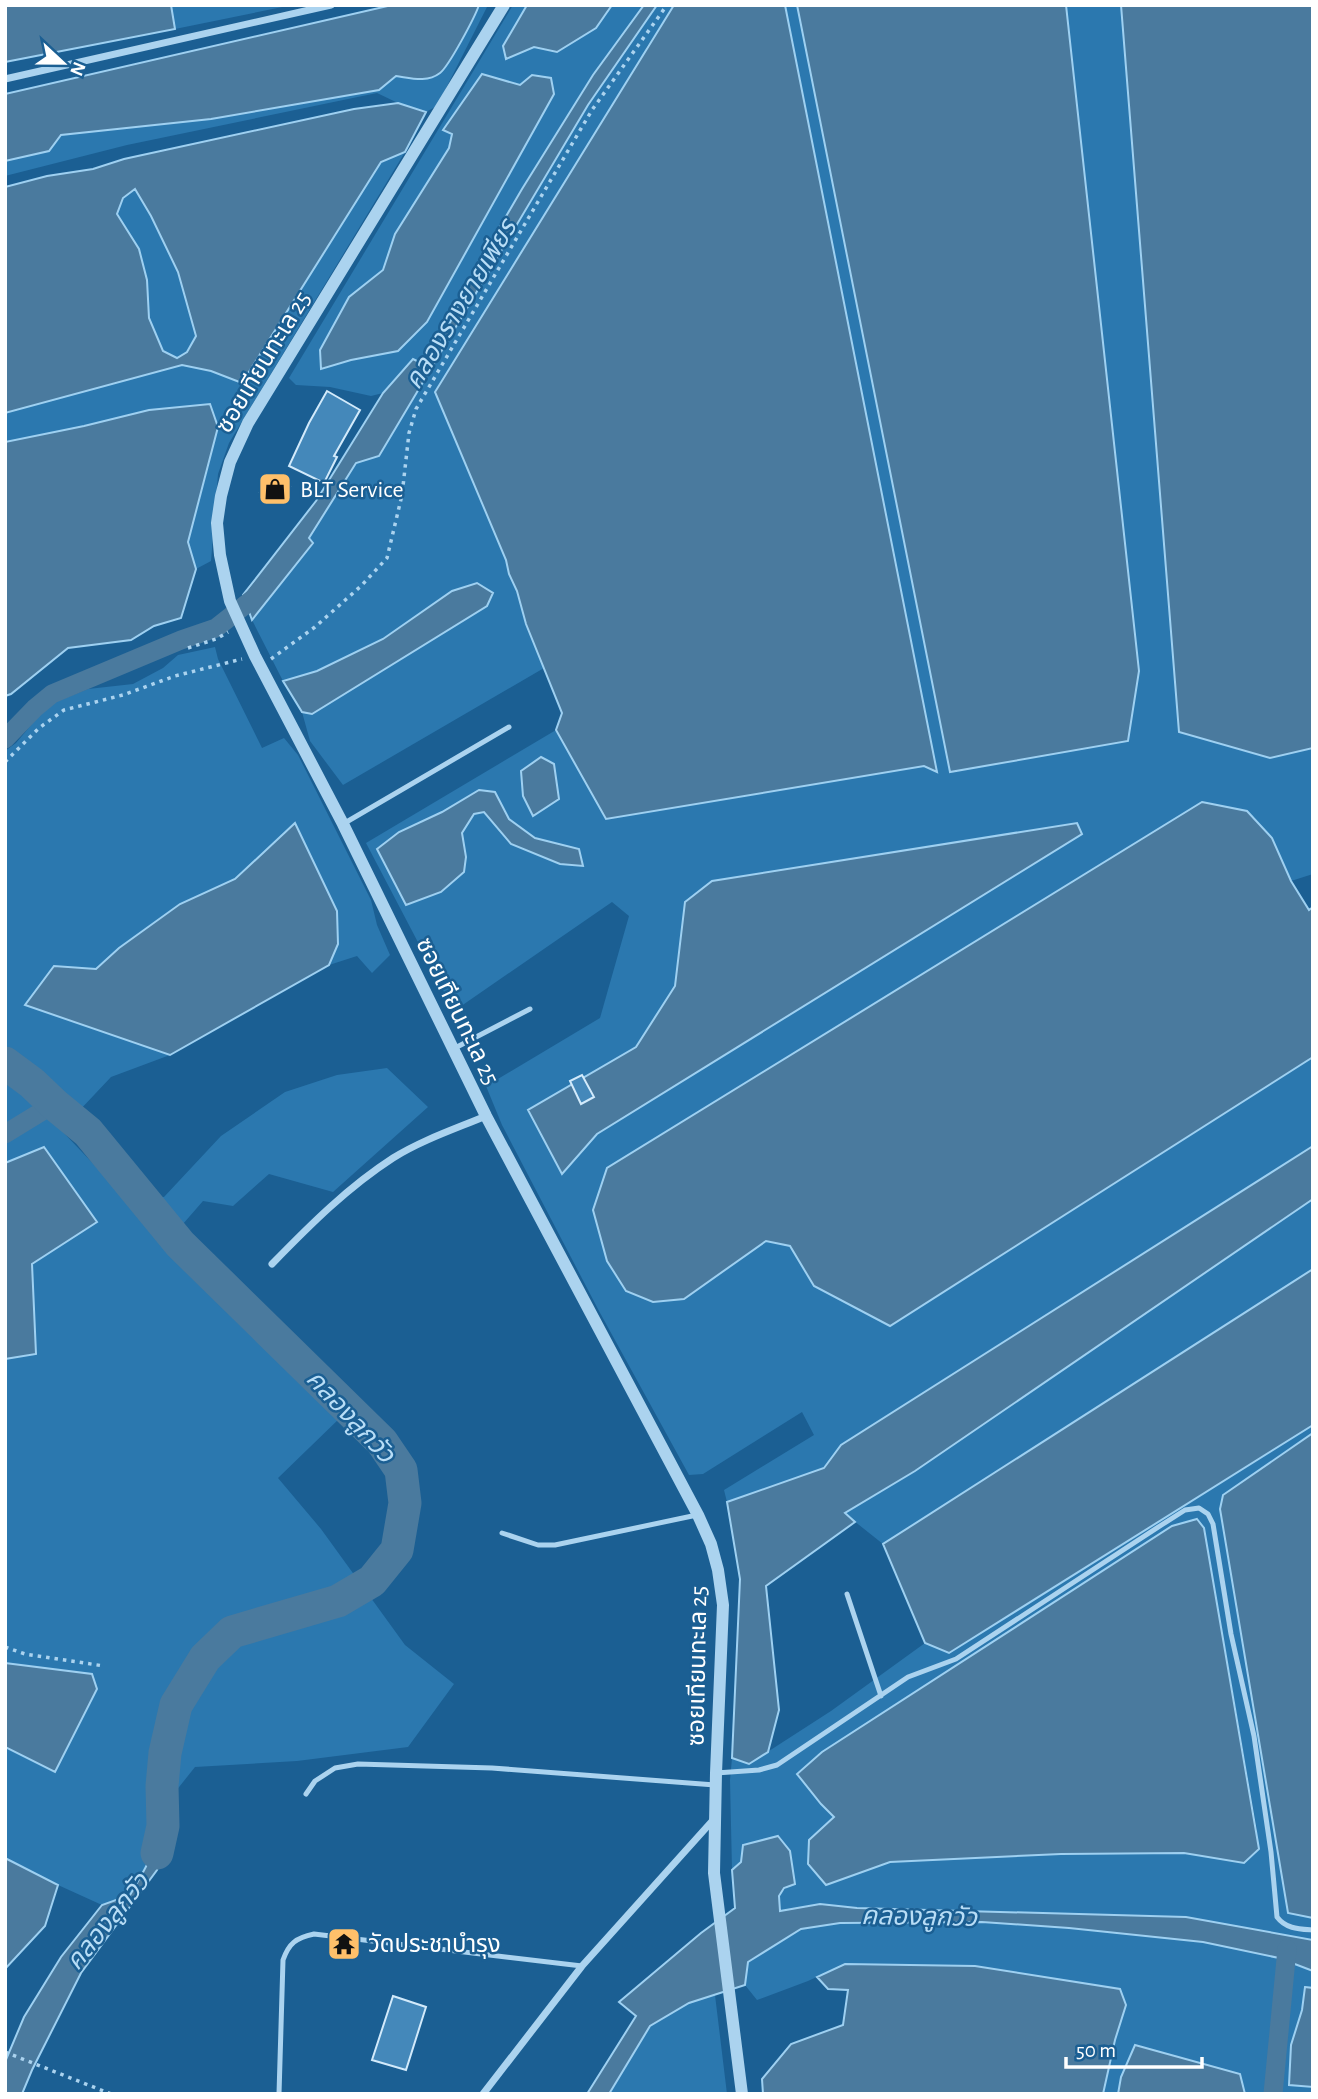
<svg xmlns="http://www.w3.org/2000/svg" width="1318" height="2099" font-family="'Alegreya Sans','Noto Sans Thai',sans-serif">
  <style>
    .green { fill: #2b78af; fill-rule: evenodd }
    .water { fill: #4a7a9e; stroke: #9ed0f1; stroke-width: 2; fill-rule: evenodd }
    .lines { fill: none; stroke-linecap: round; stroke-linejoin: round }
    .canal { stroke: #4a7a9e; stroke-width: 19 }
    .river { stroke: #4a7a9e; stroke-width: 33 }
    .building { fill: #4488ba; stroke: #d2eafb; stroke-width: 2 }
    .path { stroke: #abd3ef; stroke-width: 3.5; stroke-dasharray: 3.5 5; stroke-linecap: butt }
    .service { stroke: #abd3ef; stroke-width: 5 }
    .minor { stroke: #abd3ef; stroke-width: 7 }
    .tertiary { stroke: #abd3ef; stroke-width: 12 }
    .labels { text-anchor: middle; stroke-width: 5; stroke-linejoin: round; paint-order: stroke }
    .street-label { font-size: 24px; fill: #fff; stroke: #1b5f93 }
    .poi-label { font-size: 24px; fill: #fff; stroke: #1b5f93; text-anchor: start }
    .water-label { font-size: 26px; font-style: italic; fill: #b8ddf6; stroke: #1b5f93 }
  </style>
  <rect width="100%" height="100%" fill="#1b5f93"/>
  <path class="green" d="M171,5H292L175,29Z
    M479,5H488L437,106L426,112L398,103L377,93L127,145L5,176V161L49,151L61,135L211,119L379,90L396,76C411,78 427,83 440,73C449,66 475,17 479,5Z
    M513,5H527L503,45L506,59L534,47L557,52L596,28L612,5H644L593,75L480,261L437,347L419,363L413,359L383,393L371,396L330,387L296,385L289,378ZM482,74L554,94L427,322L398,351L351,360L349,297L383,270L395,234L449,148L452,134L444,130Z
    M657,5H674L646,48L506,560L509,574L517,591L526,624L544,668L343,785L310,741L302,712L312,714L487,606L493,593L452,591L383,639L317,671L283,681L252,620L312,543L309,538L356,463L379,456L588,105Z
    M785,5H798L1139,671L1066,5H1121L1179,732L1270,758L1313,748V874L1291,881L1272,838L1202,802L607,1168L593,1210L607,1261L626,1291L652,1302L684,1299L766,1241L790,1246L814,1286L890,1325L1313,1057V1146L841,1445L824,1468L727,1502L724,1490L814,1435L802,1412L703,1474L689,1475L599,1311L502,1125L486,1086L600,1018L629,916L612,902L454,1011L366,843L556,730L606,819L924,766L937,771ZM495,792L509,819L535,838L579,849L583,865L560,864L511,844L484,812L473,814L462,833L466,857L399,832L442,812ZM1082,834L596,1134L528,1110L636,1047L675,986L685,902Z
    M405,152L229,443L218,474L211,561L196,569L188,542L210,461L149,410L84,426L5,442V413L182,365L211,371L242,383L381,161Z
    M135,188L151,216L178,272L196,336L187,352L177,358L163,352L149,318L147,280L116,214L123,198Z
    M215,647L218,659L262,748L284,738L298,755L371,900L377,925L390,955L372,973L357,956L329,965L338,944L295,823L235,879L180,904L119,948L96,969L26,1005L170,1055L111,1077L61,1130L123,1195L164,1197L221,1136L285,1092L337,1075L387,1068L428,1107L333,1192L269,1174L233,1206L203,1201L169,1240L342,1416L278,1478L321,1529L405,1645L454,1684L408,1747L297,1761L195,1767L160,1811C163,1842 145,1869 130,1895L102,1905L58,1885L5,1858V1747L55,1771L92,1674L5,1663V1359L36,1353L32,1264L44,1147L5,1163V751L16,743L48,705L88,689L133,684L163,668L178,655Z
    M1313,1199V1269L883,1544L844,1513L915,1471Z
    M1313,1425V1433L1223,1495L1288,1913L1313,1918V1940L1186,1917L857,1908L820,1904L780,1911C779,1893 779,1891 795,1884L741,1862L732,1870L730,1780L732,1758L749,1764L831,1711L925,1643L949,1653ZM1197,1519L1204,1528L1257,1830L1244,1863L1185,1853L1061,1854L890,1862L826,1885L809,1840L835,1817L822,1752L1172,1526Z
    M982,1922L1069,1928L1203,1942L1279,1958L1313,1971V1988L1305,1987L1302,2010L1291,2045L1289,2085L1313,2087V2094H1245L1240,2074L1121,2077L1118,2094H1103L1115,2040L1126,2005L1120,1989L975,1966L845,1964L808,1981L757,2000L745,1985L748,1962L801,1929L840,1923Z
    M715,1995L727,2094H609L650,2026L689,2003Z"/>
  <path class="water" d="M5,5H171L175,29L5,62Z
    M392,5H479C475,17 449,66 440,73C427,83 411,78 396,76L379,90L211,119L61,135L49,151L5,161V94Z
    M527,5H612L596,28L557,52L534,47L506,59L503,46Z
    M644,5H657L588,105L379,456L356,463L309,538L313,543L252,620L243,595L316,501L383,393L413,359L419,362L438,347L480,261L522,189L593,75Z
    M674,5H785L937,772L924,766L606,819L556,730L562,713L526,624L517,591L509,574L506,560L435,392Z
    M797,5H1066L1139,671L1128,741L950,772Z
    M1121,5H1313V748L1270,758L1179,732Z
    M482,74L520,85L532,75L551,78L554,94L427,322L398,351L351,360L321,369L320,350L349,297L383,270L395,234L449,148L452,134L443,130Z
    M398,103L426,112L405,152L381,162L242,383L211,371L182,365L5,413V187L47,176L93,169L124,159L354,109ZM135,189L151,216L178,272L196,336L187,352L177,358L163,351L149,318L147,280L139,249L117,214L123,198Z
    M210,404L218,427L188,542L196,569L181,618L154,626L131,640L68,648L11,694L5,696V442L84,426L149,410Z
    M477,583L493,593L487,606L312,714L302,712L283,681L317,671L383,639L452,591Z
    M541,757L554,764L559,799L533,816L523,796L521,771Z
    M479,790L495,792L509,819L535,838L579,849L583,866L560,864L511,844L484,812L474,814L462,833L466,857L464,872L441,892L406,905L377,849L399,832L442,812Z
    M1202,802L1247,811L1272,838L1291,881L1309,910L1313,907V1057L890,1326L814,1286L790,1246L766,1241L684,1299L653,1302L626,1291L607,1261L593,1210L607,1168Z
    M295,823L337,911L338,944L329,965L170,1055L25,1005L54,966L96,969L119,948L180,904L235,879Z
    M1077,823L1082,834L597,1134L562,1174L528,1110L636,1047L675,986L685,902L712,881Z
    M1313,1146V1199L915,1471L845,1513L855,1522L766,1586L779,1710L768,1752L749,1764L732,1758L740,1579L727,1502L824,1468L841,1445Z
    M44,1147L97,1222L32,1264L36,1354L5,1359V1163Z
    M1313,1269V1425L949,1653L925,1643L883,1544Z
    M1313,1433V1918L1288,1913L1220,1509L1223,1495Z
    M1197,1519L1204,1528L1259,1849L1244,1863L1184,1853L1061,1854L890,1862L826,1885L808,1864L809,1840L834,1817L821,1804L797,1774L822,1752L1172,1526Z
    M5,1663L92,1674L97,1689L55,1772L5,1747Z
    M173,1795L171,1828L157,1870L81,1973L32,2070L22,2094H5V2062L24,2017L61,1957L102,1905L130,1895C145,1869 163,1842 160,1811Z
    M778,1836L790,1851L795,1884L784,1888L779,1896L780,1911L820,1904L857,1908L1186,1917L1313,1940V1971L1279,1958L1203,1942L1069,1928L982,1922L840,1923L801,1929L748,1962L745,1985L689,2003L650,2026L609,2094H587L636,2016L619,2002L701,1933L735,1908L732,1870L741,1862L743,1845Z
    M5,1858L58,1885L45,1926L5,1969Z
    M845,1964L975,1966L1120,1989L1126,2005L1115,2040L1103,2094H763L762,2079L791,2044L843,2025L848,1990L828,1989L817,1977Z
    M1305,1987L1313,1988V2087L1289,2085L1291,2045L1302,2010Z
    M1135,2045L1240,2074L1245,2094H1118L1121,2077Z"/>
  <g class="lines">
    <path class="canal" d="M5,739L35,708L52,694L181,640L216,628L254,598L263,587
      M5,1134L54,1104
      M1273,2094L1287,1949"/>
    <path class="river" d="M5,1063L32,1083L54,1104L88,1132L180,1244L382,1442L401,1470L405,1503L397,1550L372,1581L338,1601L232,1632L205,1658L176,1705L165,1753L162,1786L163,1826L157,1853"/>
  </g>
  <path class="building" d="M327,391L360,410L334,456L337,457L324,483L289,466L309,423Z
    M267,477L290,487L283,502L260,492Z
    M582,1075L594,1097L581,1104L570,1081Z
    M393,1996L426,2007L406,2070L372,2060Z"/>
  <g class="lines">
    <path class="path" d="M188,648L216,639L228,632
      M271,659L315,627L361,586L387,558L402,495L409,433L416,409L592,110L667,5
      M5,762L39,728L64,710L123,695L175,676L242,659
      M5,1647L25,1654L104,1666
      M5,2052L111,2094"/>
    <path class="service" d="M343,824L509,727
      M455,1048L530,1009
      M502,1533L538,1545H555L697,1515
      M847,1594L881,1696
      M716,1773L759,1770L777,1765L908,1677L956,1659L1163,1524L1185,1510L1199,1508L1208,1514L1213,1524L1231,1634L1254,1736L1271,1852L1277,1917C1286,1929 1299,1929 1313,1930
      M306,1794L315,1781L335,1768L358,1764L492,1768L715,1785
      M279,2094L283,1960C289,1943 296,1938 314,1934L582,1966"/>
    <path class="minor" d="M5,79L331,5
      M272,1264C310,1225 348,1187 393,1158C422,1140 455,1129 486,1116
      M483,2094L582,1966L714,1819"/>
    <path class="tertiary" d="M504,5L248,423L230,462L221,496L217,523L220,555L230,601L255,656L343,824L486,1116L698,1515L711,1544L718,1570L723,1605L716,1773L714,1873L742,2094"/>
  </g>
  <defs>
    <symbol id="shop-square" viewBox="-11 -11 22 22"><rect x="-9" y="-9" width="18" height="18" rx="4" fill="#ffc06a" stroke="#1b5f93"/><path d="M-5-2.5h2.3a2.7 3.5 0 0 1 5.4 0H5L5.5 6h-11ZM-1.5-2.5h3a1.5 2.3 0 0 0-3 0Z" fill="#111"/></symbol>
    <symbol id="temple-square" viewBox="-11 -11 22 22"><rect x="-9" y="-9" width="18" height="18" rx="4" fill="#ffc06a" stroke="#1b5f93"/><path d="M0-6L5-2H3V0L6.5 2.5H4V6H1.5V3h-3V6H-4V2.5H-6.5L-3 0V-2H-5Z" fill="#111"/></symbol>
  </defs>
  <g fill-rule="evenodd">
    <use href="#shop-square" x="256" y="470" width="38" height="38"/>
    <use href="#temple-square" x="325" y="1925" width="38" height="38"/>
  </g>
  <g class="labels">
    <g class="street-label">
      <text transform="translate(263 362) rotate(-59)" y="8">ซอยเทียนทะเล 25</text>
      <text transform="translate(458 1011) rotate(64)" y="8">ซอยเทียนทะเล 25</text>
      <text transform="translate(697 1666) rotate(-89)" y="8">ซอยเทียนทะเล 25</text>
    </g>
    <g class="poi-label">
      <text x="300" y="497">BLT Service</text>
      <text x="368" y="1952">วัดประชาบํารุง</text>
    </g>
    <g class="water-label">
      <text transform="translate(460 304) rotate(-59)" y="9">คลองรางยายเพียร</text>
      <text transform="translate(351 1416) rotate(47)" y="9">คลองลูกวัว</text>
      <text transform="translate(919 1916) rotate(1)" y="9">คลองลูกวัว</text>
      <text transform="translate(107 1921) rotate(-51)" y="9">คลองลูกวัว</text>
    </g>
  </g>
  <rect width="1318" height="2099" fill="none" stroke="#ffffff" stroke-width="14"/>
  <g transform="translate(63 63) rotate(112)" stroke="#1b5f93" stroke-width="5" paint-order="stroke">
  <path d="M0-5L12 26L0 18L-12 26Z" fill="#ffffff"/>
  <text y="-10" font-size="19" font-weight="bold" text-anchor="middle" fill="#ffffff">N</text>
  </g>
  <path d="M1066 2057v10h136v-10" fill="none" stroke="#ffffff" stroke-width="3.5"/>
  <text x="1076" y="2057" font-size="21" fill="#ffffff" stroke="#1b5f93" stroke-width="5" paint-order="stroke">50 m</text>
</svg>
